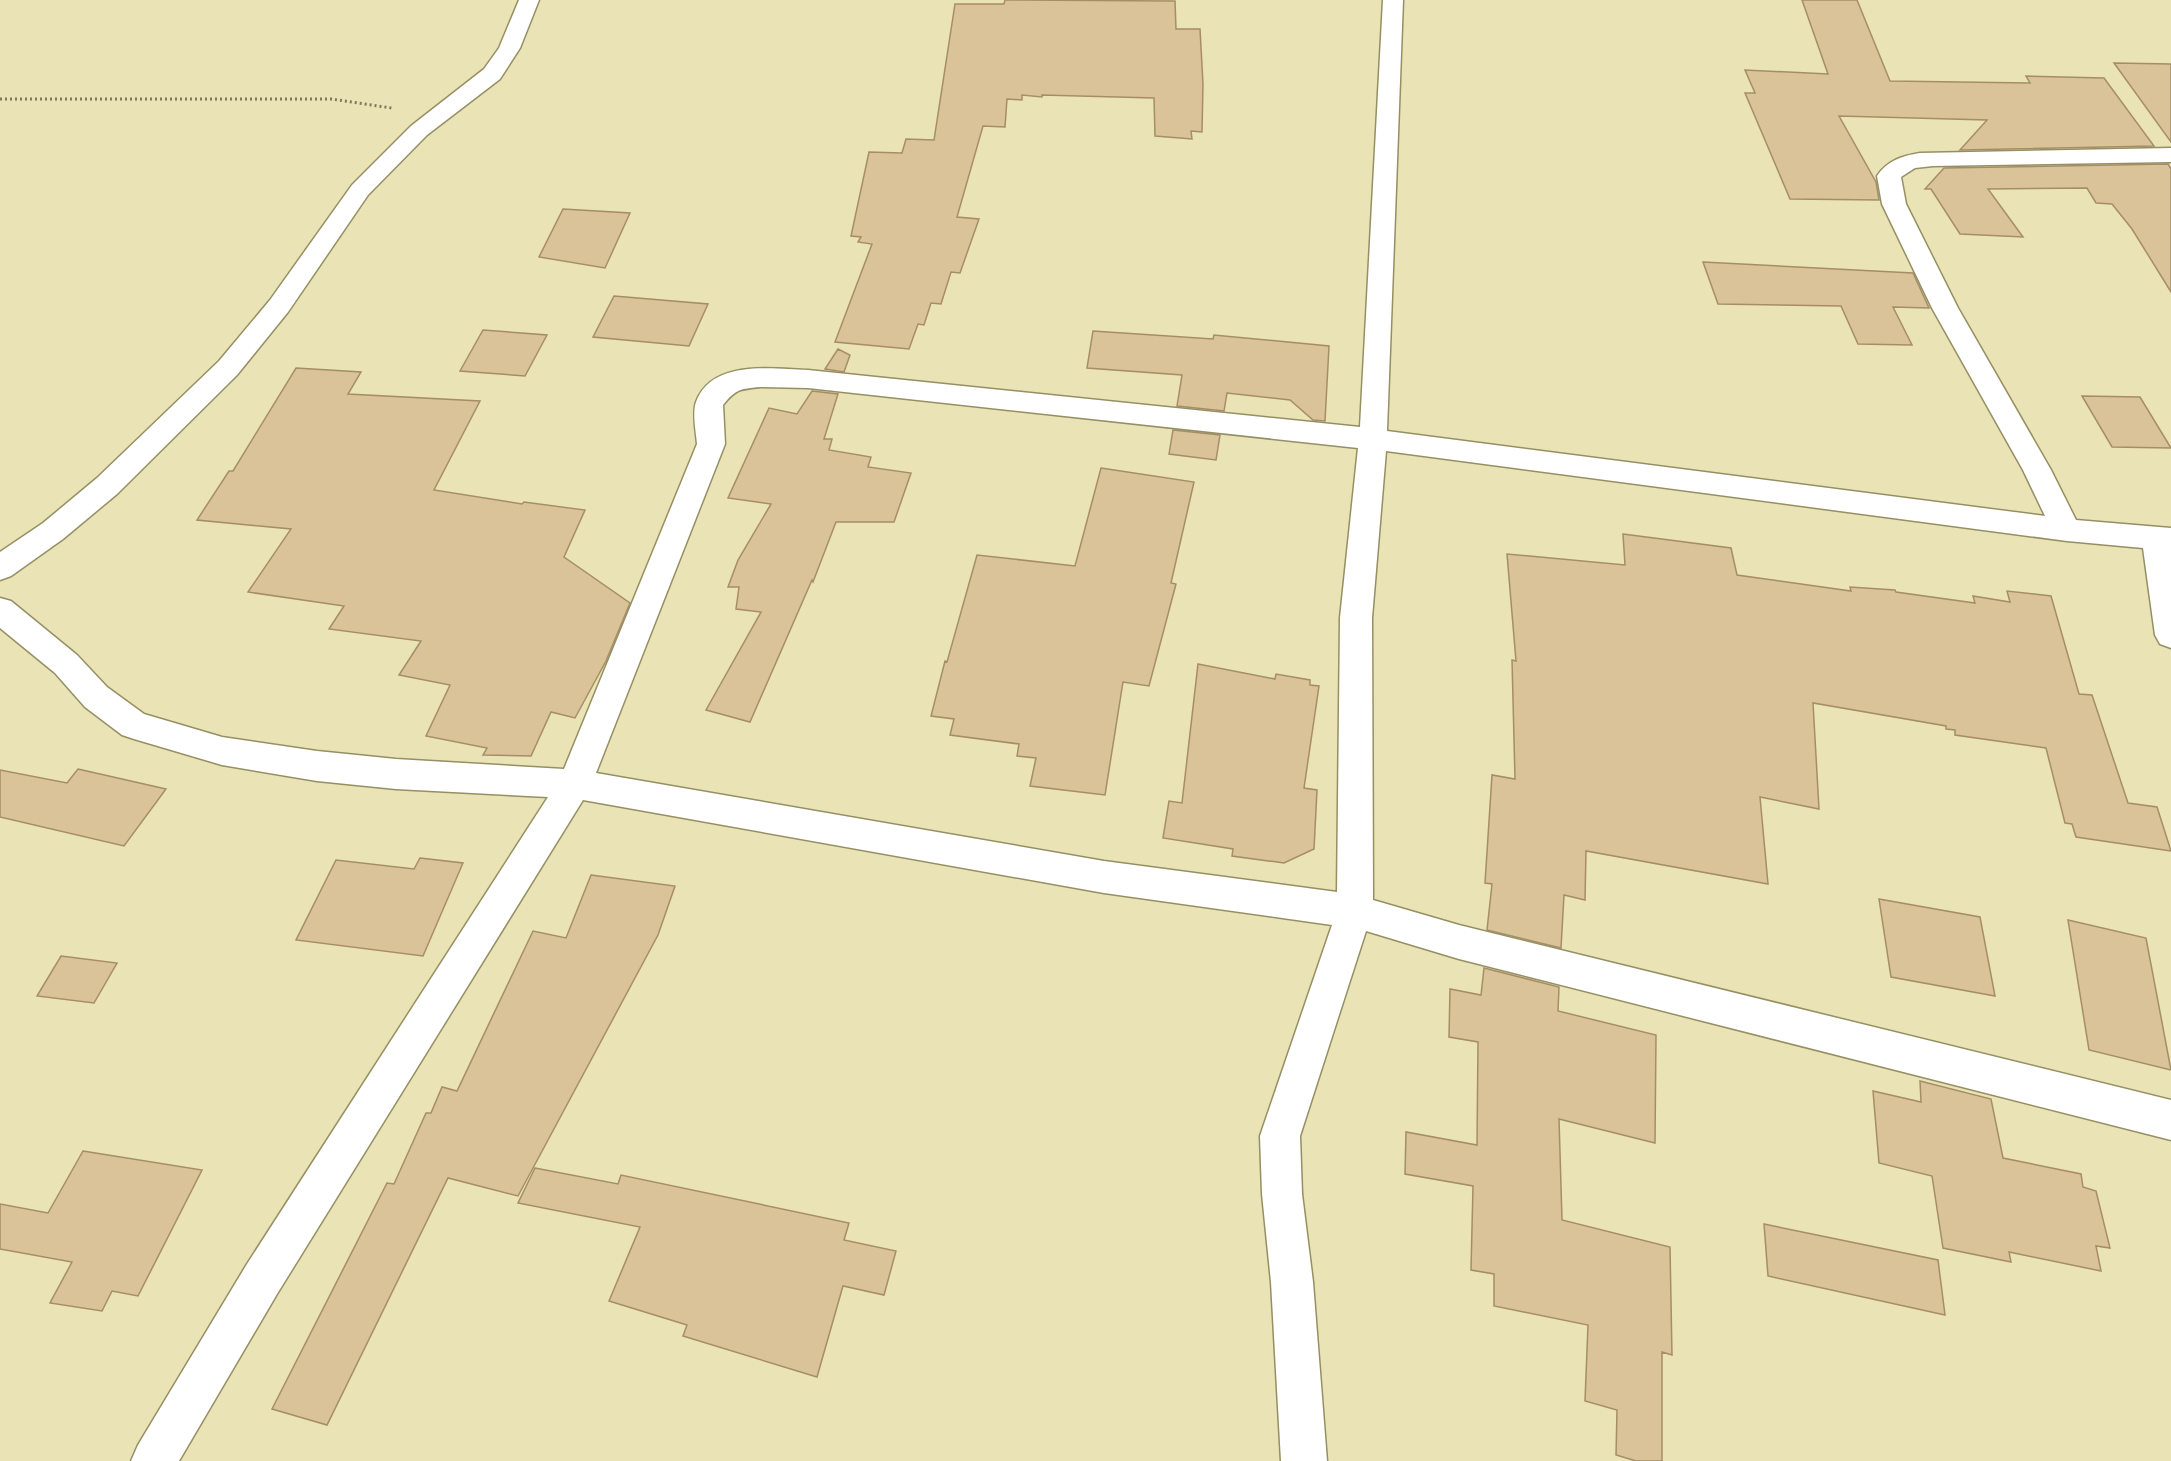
<svg xmlns="http://www.w3.org/2000/svg" width="2171" height="1461" font-family="'IBM Plex Sans',sans-serif">
  <style>
    .building { fill: #dac299; stroke: #a58e67; stroke-width: 1.5 }
    .lines { fill: none; stroke-linecap: round; stroke-linejoin: round }
    .street-casing { stroke: #958f63; stroke-width: 3 }
    .path { stroke: #7d795a; stroke-width: 3; stroke-dasharray: 2 3; stroke-linecap: butt }
    .street { fill: #fff; fill-rule: evenodd }
  </style>
  <rect width="100%" height="100%" fill="#eae3b5"/>
  <path class="building" d="M1005,0L1175,1L1176,29H1200L1203,84L1202,132L1191,131L1192,139L1155,136L1154,98L1042,95V97L1022,95V100L1007,99L1005,127L983,126L957,217L979,219L960,273L951,272L941,304L931,303L924,325L918,324L909,349L835,342L872,244L858,242L861,237L851,236L869,152L902,153L906,139L934,140L955,4H1004Z
    M1802,0H1857L1890,81L2030,83L2026,76L2104,78L2154,146L1960,150L1987,120L1839,116L1876,182L1879,200L1790,199L1745,93H1755L1745,70L1828,74Z
    M2114,63L2171,64V142Z
    M2168,164L2171,169V292L2132,229L2112,204L2096,203L2087,188L1988,189L2023,237L1960,234L1931,189H1925L1944,168Z
    M563,209L630,213L605,268L539,257Z
    M1703,262L1913,273L1929,308L1893,307L1912,345L1858,344L1841,306L1718,304Z
    M614,296L708,304L689,346L593,337Z
    M483,330L547,335L525,376L460,371Z
    M1093,331L1213,339L1214,335L1329,346L1325,421L1313,420L1290,400L1227,393L1224,411L1177,406L1182,375L1087,368Z
    M838,349L850,355L844,372L825,369Z
    M296,368L361,372L348,394L480,401L434,490L522,504L524,502L585,510L564,557L630,603L606,661L575,718L551,712L531,756L483,755L487,748L426,736L450,685L399,675L421,641L329,629L344,606L248,592L291,529L197,520L229,471H233Z
    M812,391L838,394L824,439H832L829,450L871,457L868,467L911,473L894,522H836L813,582L812,580L750,722L706,710L761,612L736,609L739,587H728L738,560L771,504L728,498L769,408L797,414Z
    M2082,396L2140,397L2171,448L2112,447Z
    M1173,430L1220,435L1216,460L1169,454Z
    M1101,468L1194,482L1171,583L1176,584L1149,686L1123,682L1105,795L1030,786L1036,758L1017,756L1019,744L950,735L954,719L931,716L945,661L947,662L977,555L1075,566Z
    M1623,534L1731,548L1737,575L1851,591L1850,587L1895,590L1896,592L1975,603L1973,596L2010,602L2007,591L2051,596L2079,694L2092,695L2128,803L2157,807L2171,851L2076,837L2072,824L2065,823L2046,748L1955,735V730L1946,729V726L1813,703L1819,809L1760,797L1768,884L1586,851L1585,900L1564,895L1561,948L1487,930L1492,884L1485,883L1492,775L1515,779L1512,660L1516,661L1507,554L1625,565Z
    M1198,664L1275,679L1276,674L1310,680V685L1319,686L1304,788L1317,790L1314,849L1284,863L1232,856L1233,849L1163,838L1169,801L1182,803Z
    M78,769L166,789L124,846L0,817V770L67,783Z
    M420,858L463,863L423,956L296,940L336,860L414,869Z
    M591,875L675,886L658,935L518,1196L448,1178L327,1425L272,1409L387,1183L394,1184L426,1113H431L442,1087L457,1091L533,931L566,938Z
    M1879,899L1980,917L1995,996L1891,977Z
    M2068,920L2146,938L2171,1070L2089,1050Z
    M61,956L117,963L94,1003L37,996Z
    M1484,968L1559,987L1558,1011L1656,1035L1655,1143L1559,1119L1562,1220L1670,1247L1672,1355L1662,1352V1461H1636L1616,1455L1617,1410L1585,1401L1588,1325L1494,1306V1274L1471,1270L1473,1186L1405,1174L1406,1132L1477,1145L1478,1042L1449,1037L1450,989L1481,995Z
    M1920,1081L1991,1099L2003,1158L2081,1174L2083,1187L2096,1191L2110,1248L2096,1246L2101,1271L2009,1252L2011,1262L1943,1248L1932,1176L1879,1163L1873,1091L1921,1102Z
    M83,1151L202,1170L138,1296L112,1291L102,1311L50,1303L72,1262L0,1249V1204L48,1213Z
    M535,1168L618,1184L621,1175L849,1223L844,1240L896,1251L884,1295L843,1286L817,1377L683,1336L687,1325L609,1301L640,1227L518,1203Z
    M1764,1224L1938,1260L1945,1315L1768,1276Z"/>
  <g class="lines">
    <defs>
      <path id="street" d="M519,0H539L520,48L500,79L427,135L368,195L288,312L237,375L117,494L63,539L11,576L0,580V552L43,523L97,478L219,361L270,300L352,185L411,126L484,69L499,48Z
        M1383,0H1403L1387,431L2045,516L2023,470L1932,308L1882,204L1877,176C1888,160 1902,156 1920,153L2171,148V162L1933,166L1915,168L1901,177L1906,204L1958,308L2051,470L2076,520L2171,528V648L2160,644L2155,635L2143,548L2067,541L1386,451L1372,618L1373,900L1459,925L2171,1100V1140L1459,959L1366,931L1300,1136L1302,1194L1313,1282L1327,1461H1281L1271,1282L1262,1194L1260,1136L1332,925L1104,893L583,800L277,1294L179,1461H131L138,1445L247,1264L548,797L396,789L317,781L222,765L134,739L122,735L85,707L55,673L0,628V598L11,601L77,655L107,687L144,714L222,737L317,751L396,759L564,769L697,444C696,432 692,413 696,402C712,359 772,369 808,370L1360,427ZM760,387L808,388L1358,448L1340,618L1337,892L1104,861L596,773L725,444L723,405C736,389 740,389 760,387Z"/>
    </defs>
    <use href="#street" class="street-casing"/>
    <path class="path" d="M0,99H331L392,108"/>
    <use href="#street" class="street"/>
  </g>
</svg>
